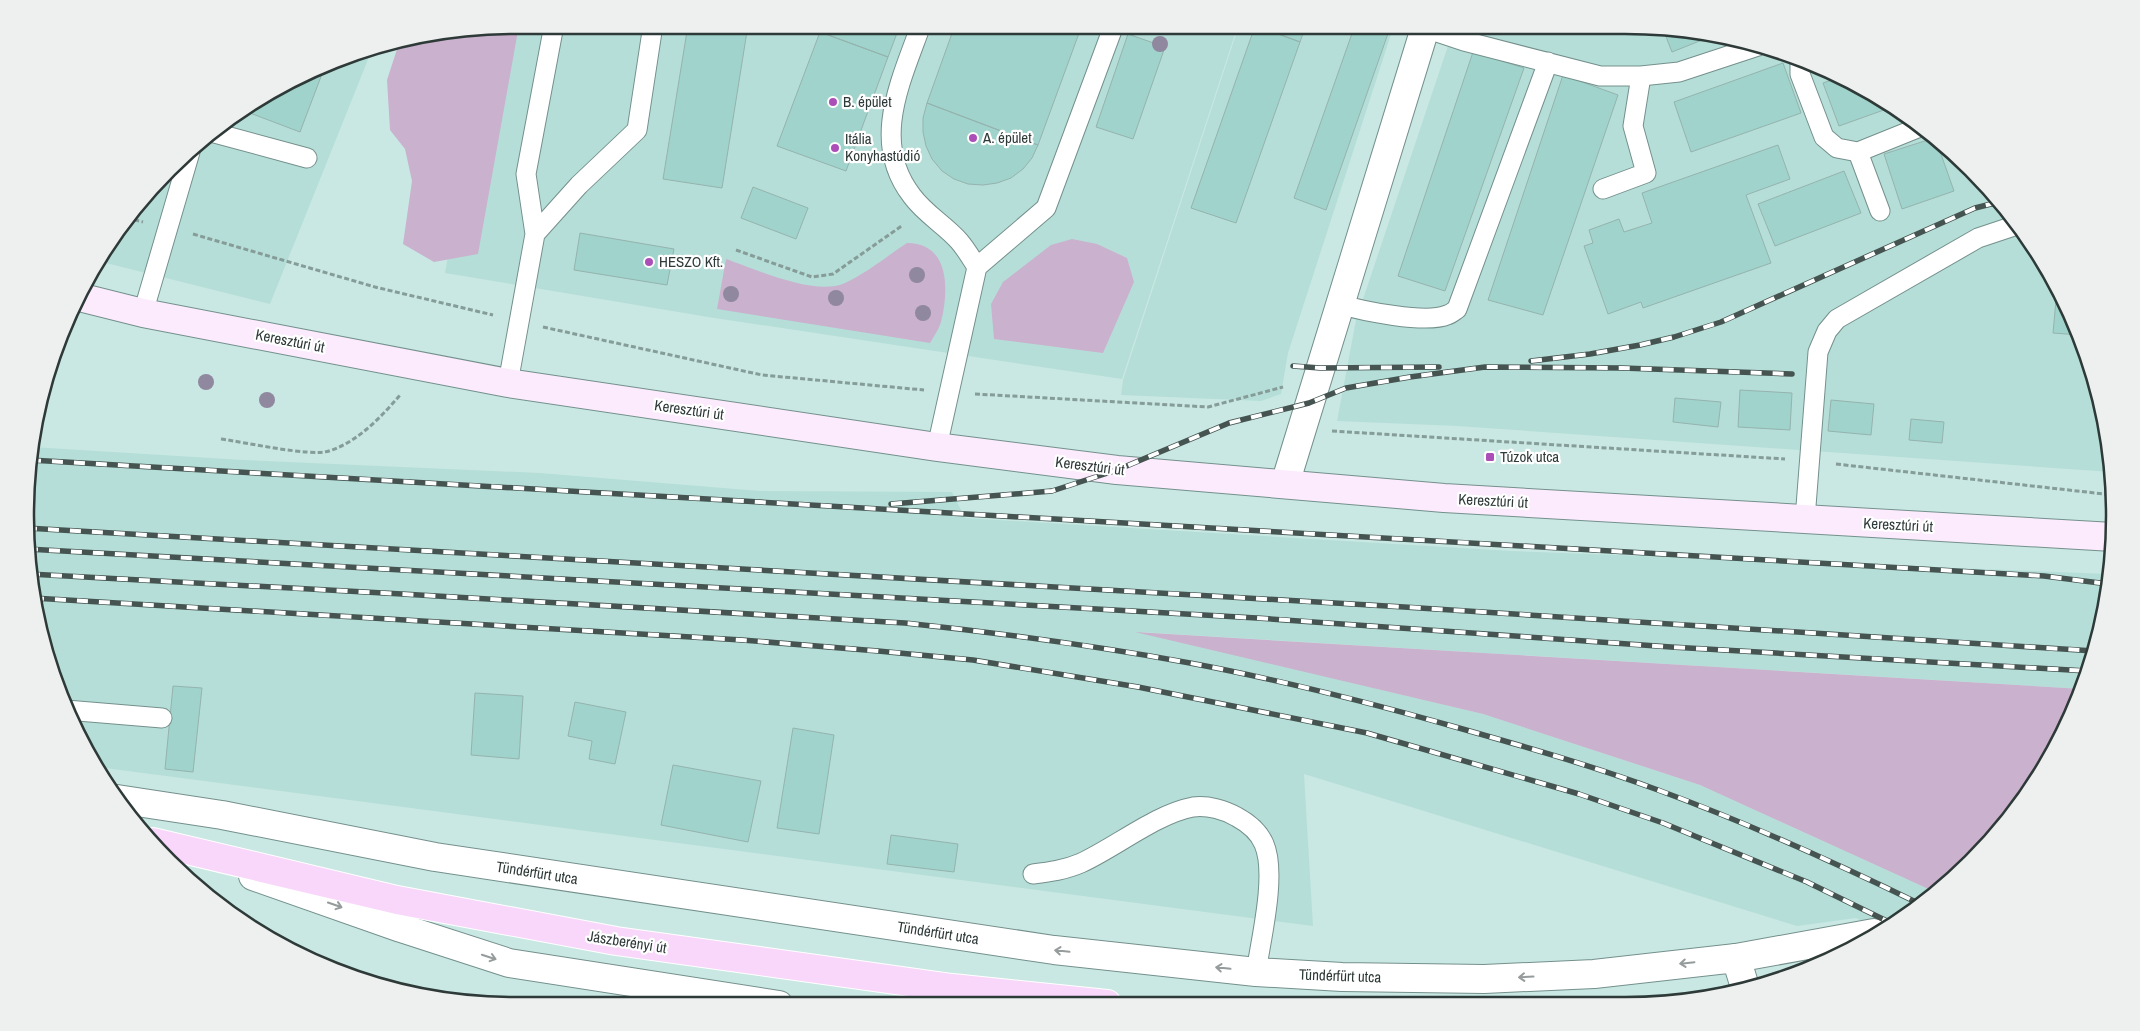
<svg xmlns="http://www.w3.org/2000/svg" width="2140" height="1031" font-family="'Archivo Narrow',sans-serif">
  <style>
    .built { fill: #b6ded8 }
    .green { fill: #cab1cd }
    .building { fill: #9fd3cb; stroke: #95b3ae }
    .lines { fill: none; stroke-linecap: round; stroke-linejoin: round }
    .service-casing { stroke: #74908c; stroke-width: 21 }
    .minor-casing { stroke: #74908c; stroke-width: 30 }
    .tertiary-casing { stroke: #74908c; stroke-width: 30 }
    .secondary-casing { stroke: #74908c; stroke-width: 30 }
    .primary-casing { stroke: #fff; stroke-width: 30 }
    .path { stroke: #859c98; stroke-width: 3; stroke-dasharray: 5 2.5; stroke-linecap: butt }
    .service { stroke: #fff; stroke-width: 19 }
    .minor { stroke: #fff; stroke-width: 28 }
    .tertiary { stroke: #fff; stroke-width: 28 }
    .secondary { stroke: #fbebfd; stroke-width: 28 }
    .primary { stroke: #f8d7fb; stroke-width: 28 }
    .rail-casing { stroke: #455451; stroke-width: 5.5 }
    .rail { stroke: #fff; stroke-width: 4; stroke-dasharray: 11; stroke-linecap: butt }
    .tree { fill: #8f889e }
    .oneway { stroke: #969c9c }
    .poi-dot { fill: #ac4eb8; stroke: #fff; stroke-width: 2 }
    .labels { text-anchor: middle; stroke-width: 4.5; stroke-linejoin: round; paint-order: stroke }
    .poi-label { font-size: 15px; fill: #2e3a38; stroke: #fff; text-anchor: start }
    .street-label { font-size: 15px; fill: #2e3a38; stroke: #fff }
    .rim { fill: none; stroke: #2e3a38; stroke-width: 2.5 }
  </style>
  <rect width="100%" height="100%" fill="#c9e8e3"/>
  <path class="built" d="M516,25H1238L1122,379L708,317L445,273L490,28Z
    M1239,25H1394L1288,353L1281,394L1261,401L1121,395L1123,380Z
    M1455,25H1625L1720,34L1812,62L1897,108L1972,169L2032,243L2078,328L2106,420L2111,472L1457,426L1337,421L1356,320Z
    M373,47L270,304L98,261L108,243L147,192L217,127L271,91L358,51Z
    M32,447L243,460L540,473L760,491L952,492L965,518L1512,551L2109,574L2106,611L2082,689L1139,632L1483,714L1700,785L1935,892L1923,904L1879,930L1856,918L1797,926L1304,774L1313,926L97,767L76,733L51,673L29,580L25,515Z"/>
  <path class="green" d="M519,25L478,254L434,262L403,244L412,181L405,149L390,130L387,80L400,40L420,34Z
    M1072,239L1097,244L1127,258L1134,282L1103,353L994,339L991,304L1003,282L1051,245Z
    M907,243C950,243 949,290 941,322C939,329 934,336 930,343L717,309L726,259C755,269 816,297 845,283C867,273 887,256 907,243Z
    M1135,632L2082,689L2078,703L2014,814L1935,892L1700,785L1483,714Z"/>
  <path class="building" d="M688,25H748L722,188L663,179Z
    M823,25H900L888,57L820,32Z
    M955,25H1082L1038,145L927,103Z
    M1256,25H1306L1300,42Z
    M1355,25H1391L1326,210L1294,198Z
    M1255,26L1300,42L1236,223L1191,208Z
    M1663,29L1717,34L1672,52Z
    M820,32L888,57L846,171L777,146Z
    M1128,34L1165,47L1133,139L1096,127Z
    M1473,52L1524,68L1445,291L1398,276Z
    M1783,63L1801,113L1691,152L1674,102Z
    M325,66L300,132L242,110L271,91Z
    M1563,75L1618,95L1543,315L1488,300Z
    M1840,77L1895,106L1839,126L1823,83Z
    M927,103L1038,145L1032,158L1023,169L1011,178L997,183L983,185L968,184L954,179L942,171L932,159L926,146L923,132V118Z
    M1934,138L1936,140L1954,191L1902,209L1884,154Z
    M1778,145L1790,179L1746,195L1771,263L1643,308L1641,302L1608,314L1584,246L1593,243L1589,230L1619,219L1624,232L1652,223L1642,193Z
    M1844,171L1861,213L1775,246L1758,204Z
    M753,187L808,208L796,239L741,218Z
    M580,233L674,249L667,285L574,270Z
    M2057,289L2078,328L2080,335L2053,333Z
    M1740,390L1792,393L1790,430L1738,427Z
    M1675,398L1721,402L1718,427L1673,422Z
    M1831,400L1874,404L1871,435L1828,431Z
    M1911,419L1944,422L1942,443L1909,440Z
    M173,686L202,688L193,772L165,769Z
    M475,693L523,696L519,759L471,755Z
    M575,702L626,712L615,764L589,759L592,741L568,736Z
    M793,728L834,735L819,834L777,828Z
    M673,765L761,781L748,842L661,825Z
    M891,835L958,844L954,872L887,864Z"/>
  <g class="lines">
    <defs>
      <path id="service" d="M921,25C901,81 870,142 912,196C925,214 945,225 959,241C966,249 971,258 977,267
        M1425,28L1464,41L1600,76H1641L1679,72L1758,46
        M1800,59V74L1824,137L1837,148L1858,152L1920,127
        M211,132L307,158
        M1858,152L1880,211
        M1603,189L1646,173L1633,126L1641,76
        M535,234L579,185L637,130L653,25
        M1339,304C1362,311 1426,324 1447,315C1451,314 1454,311 1457,309L1548,62
        M143,313L190,152
        M508,383L535,234L526,174L554,25
        M937,447L977,267L1046,208L1114,25
        M1805,519L1818,352L1827,331L1837,319L1978,238L2017,225
        M66,710L162,718
        M1033,874C1049,872 1065,870 1081,863C1116,847 1156,814 1193,807C1208,805 1225,810 1237,817C1248,823 1259,832 1264,844C1277,874 1261,939 1256,972
        M643,1006L646,985"/>
      <path id="minor" d="M1285,484L1426,25
        M1736,958L1874,933"/>
      <path id="tertiary" d="M117,799L222,815L435,857L1054,950L1256,972L1342,977L1484,979L1594,974L1736,958L1745,987
        M253,876L401,928L509,963L779,1005"/>
      <path id="secondary" d="M79,297L143,313L508,383L937,447L1117,470L1444,498L2113,537"/>
      <path id="primary" d="M153,842L397,900L616,941L952,988L1107,1004"/>
    </defs>
    <use href="#service" class="service-casing"/>
    <use href="#minor" class="minor-casing"/>
    <use href="#tertiary" class="tertiary-casing"/>
    <use href="#secondary" class="secondary-casing"/>
    <use href="#primary" class="primary-casing"/>
    <path class="path" d="M127,218L143,222
      M193,234L375,287L493,315
      M736,250L812,277L833,274L903,225
      M543,327L762,375L924,390
      M975,394L1208,407L1283,387
      M1332,431L1785,459
      M221,439C244,442 310,457 329,451C358,442 382,416 401,394
      M1836,464L2113,495"/>
    <use href="#service" class="service"/>
    <use href="#minor" class="minor"/>
    <use href="#tertiary" class="tertiary"/>
    <use href="#secondary" class="secondary"/>
    <use href="#primary" class="primary"/>
    <defs>
      <path id="rail" d="M1531,361L1590,354L1640,345L1674,337L1721,322L1975,208L1999,202
        M1293,366L1320,368L1439,367
        M30,460L2044,576L2108,584
        M891,504L1052,491L1117,470L1229,423L1309,403L1346,388L1410,377L1485,367L1622,368L1792,374
        M26,528L1404,607L2094,651
        M27,549L1257,618L1671,647L2087,671
        M29,574L402,594L905,623C1000,633 1096,646 1190,663C1281,680 1371,703 1459,728C1526,747 1593,766 1658,790C1748,823 1836,863 1922,905
        M33,598L742,640L878,651L973,660L1138,687L1367,733L1579,794L1663,823L1807,882L1891,923"/>
    </defs>
    <use href="#rail" class="rail-casing"/>
    <use href="#rail" class="rail"/>
  </g>
  <g class="tree">
    <circle cx="1160" cy="44" r="8"/>
    <circle cx="917" cy="275" r="8"/>
    <circle cx="731" cy="294" r="8"/>
    <circle cx="836" cy="298" r="8"/>
    <circle cx="923" cy="313" r="8"/>
    <circle cx="206" cy="382" r="8"/>
    <circle cx="267" cy="400" r="8"/>
  </g>
  <defs><path id="oneway-shaft" d="M-6 0H5M1.5-3L5.5 0L1.5 3" fill="none" stroke-width="1.6" stroke-linecap="round" stroke-linejoin="round" transform="scale(1.25)"/></defs>
  <g class="oneway">
    <use href="#oneway-shaft" transform="translate(335 905) rotate(19)"/>
    <use href="#oneway-shaft" transform="translate(1062 951) rotate(-174)"/>
    <use href="#oneway-shaft" transform="translate(489 957) rotate(18)"/>
    <use href="#oneway-shaft" transform="translate(1687 963) rotate(174)"/>
    <use href="#oneway-shaft" transform="translate(1223 968) rotate(-174)"/>
    <use href="#oneway-shaft" transform="translate(1526 977) rotate(177)"/>
  </g>
  <g class="poi-dot">
    <circle cx="833" cy="102" r="5"/>
    <circle cx="973" cy="138" r="5"/>
    <circle cx="835" cy="148" r="5"/>
    <circle cx="649" cy="262" r="5"/>
    <rect x="1485" y="452" width="10" height="10" rx="2.5"/>
  </g>
  <g class="labels">
    <g class="poi-label">
      <text x="843" y="107">B. épület</text>
      <text x="983" y="143">A. épület</text>
      <text x="845" y="144">Itália<tspan x="845" dy="17">Konyhastúdió</tspan></text>
      <text x="659" y="267">HESZO Kft.</text>
      <text x="1500" y="462">Túzok utca</text>
    </g>
    <g class="street-label">
      <text transform="translate(290 341) rotate(11)" y="5">Keresztúri út</text>
      <text transform="translate(689 410) rotate(8)" y="5">Keresztúri út</text>
      <text transform="translate(1090 466) rotate(7)" y="5">Keresztúri út</text>
      <text transform="translate(1493 501) rotate(3)" y="5">Keresztúri út</text>
      <text transform="translate(1898 525) rotate(3)" y="5">Keresztúri út</text>
      <text transform="translate(537 873) rotate(9)" y="5">Tündérfürt utca</text>
      <text transform="translate(938 933) rotate(9)" y="5">Tündérfürt utca</text>
      <text transform="translate(627 942) rotate(9)" y="5">Jászberényi út</text>
      <text transform="translate(1340 976) rotate(2)" y="5">Tündérfürt utca</text>
    </g>
  </g>
  <path d="M0 0H2140V1031H0ZM515 34H1625A481 481 0 0 1 2106 515V516A481 481 0 0 1 1625 997H515A481 481 0 0 1 34 516V515A481 481 0 0 1 515 34Z" fill="#eeefef" fill-rule="evenodd"/>
  <path class="rim" d="M515 34H1625A481 481 0 0 1 2106 515V516A481 481 0 0 1 1625 997H515A481 481 0 0 1 34 516V515A481 481 0 0 1 515 34Z"/>
</svg>
